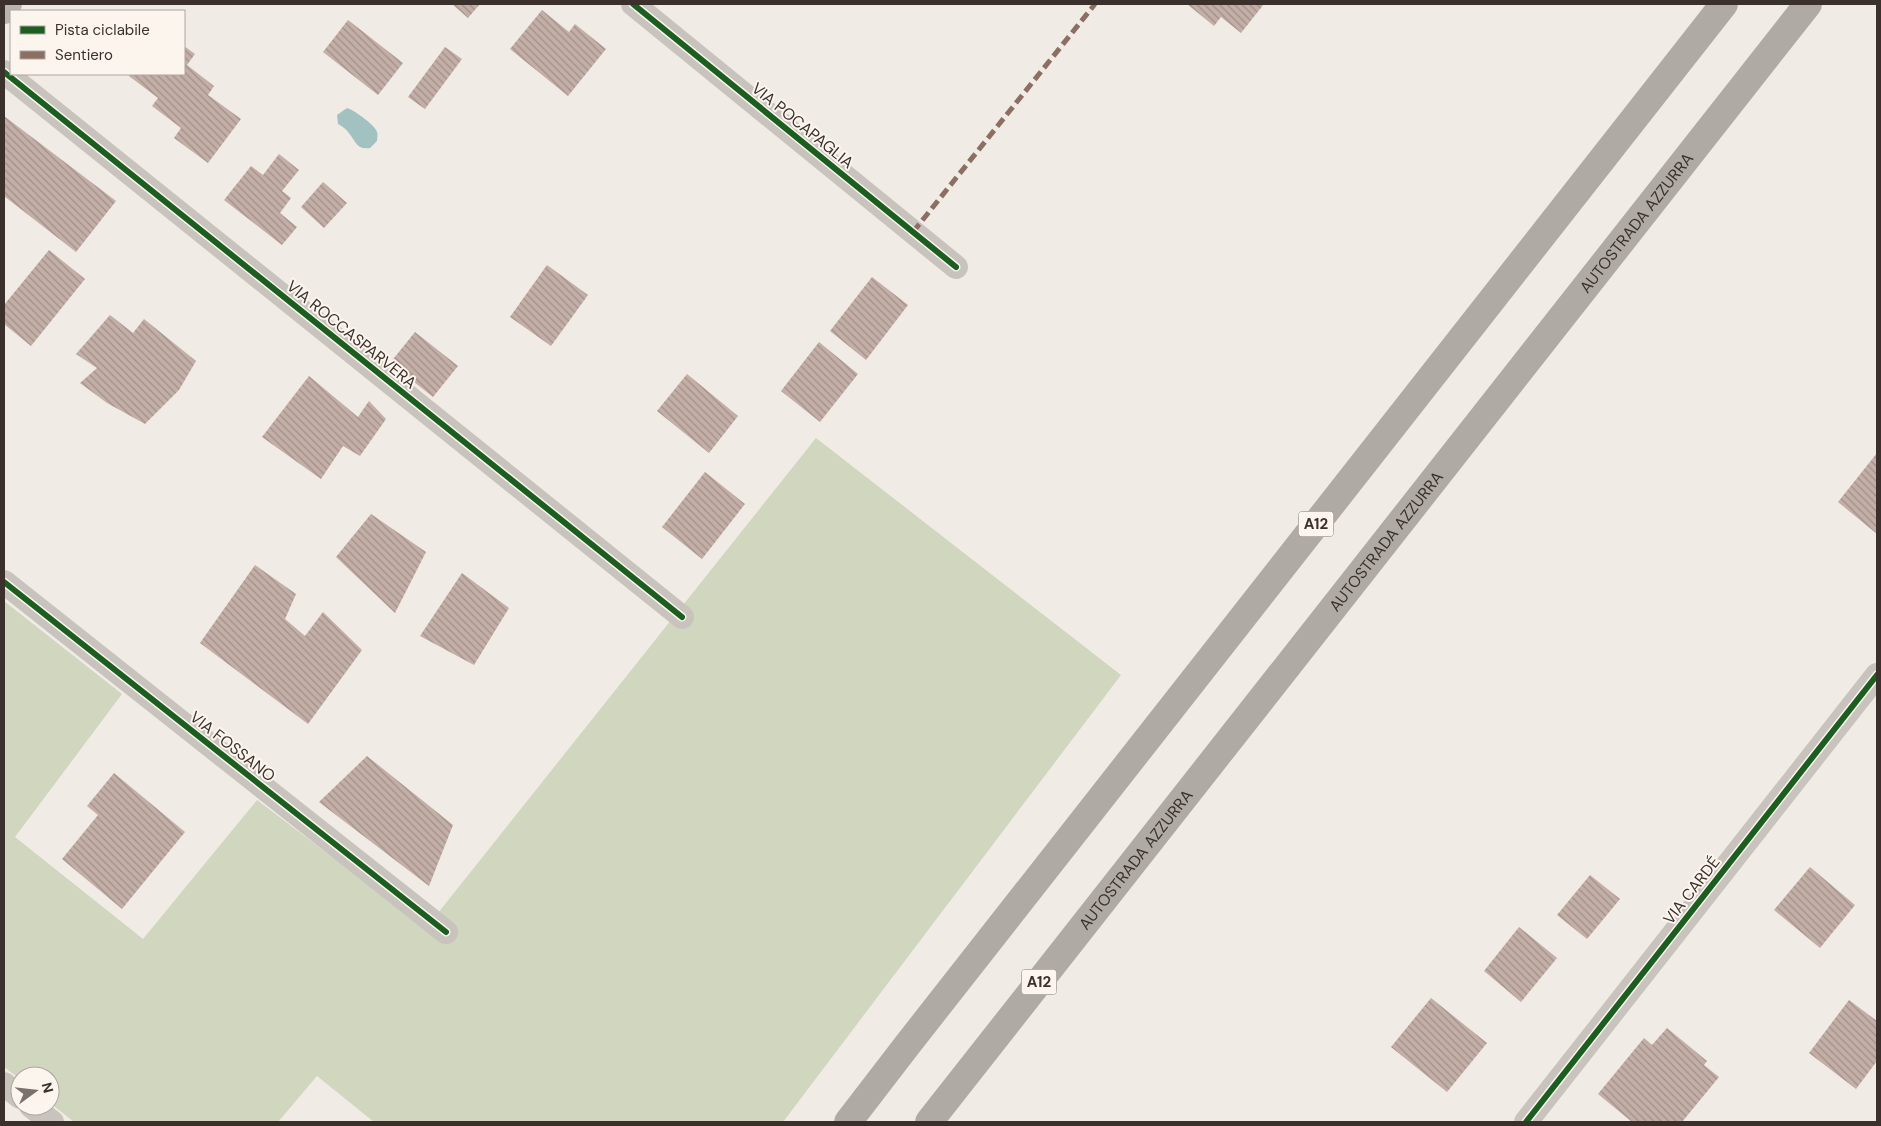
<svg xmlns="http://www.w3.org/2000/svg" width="1881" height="1126" font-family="'DM Sans',sans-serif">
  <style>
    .grass { fill: #d1d6bf }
    .water { fill: #a1c2c1 }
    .building { fill: url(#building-back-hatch) }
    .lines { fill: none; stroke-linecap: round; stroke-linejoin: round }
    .street { stroke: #c9c3be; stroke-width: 24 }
    .secondary { stroke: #bab3ae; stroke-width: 28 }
    .highway { stroke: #afaaa4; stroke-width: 28 }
    .quiet { stroke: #8d6e63; stroke-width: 5; stroke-dasharray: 10 5; stroke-linecap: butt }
    .cycleway-casing { stroke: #fbf5ee; stroke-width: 9 }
    .cycleway { stroke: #1b5e20; stroke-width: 6 }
    .labels { text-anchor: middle; stroke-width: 4; stroke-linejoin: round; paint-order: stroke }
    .shield { fill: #fbf5ee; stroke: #756b66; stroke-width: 1 }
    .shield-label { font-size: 15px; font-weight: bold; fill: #3b302b }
    .street-label { font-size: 16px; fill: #3b302b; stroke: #fbf5ee }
  </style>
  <defs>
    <pattern id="building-back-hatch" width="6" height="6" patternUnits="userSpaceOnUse" patternTransform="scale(1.25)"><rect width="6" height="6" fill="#c3afa7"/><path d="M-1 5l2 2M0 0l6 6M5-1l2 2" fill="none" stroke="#a08f88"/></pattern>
  </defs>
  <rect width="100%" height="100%" fill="#f0ebe5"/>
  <path class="grass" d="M816,438L1121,675L783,1122H374L317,1076L278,1122H74L50,1103V1076H20V1079L4,1067V601L122,694L15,837L143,939L257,800L426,928Z"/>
  <path class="water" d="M347,108C354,110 375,125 377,132C378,135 377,138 377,141L370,148C356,150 356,141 348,132C346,129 342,126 338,124L337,115Z"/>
  <path class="building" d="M452,4H480L468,18Z
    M1187,4H1264L1241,33L1221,17L1214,26Z
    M542,10L569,32L575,24L606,49L568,96L510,49Z
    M348,20L403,63L378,95L323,52Z
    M184,46L195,54L187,65L214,86L208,95L241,119L208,163L174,138L181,128L152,106L158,98L129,76L131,74H184Z
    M445,47L462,59L425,109L408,97Z
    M4,116L116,201L76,252L4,196Z
    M279,154L299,170L282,191L291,198L280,213L297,227L282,245L224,200L251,166L263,175Z
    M323,182L347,203L324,228L301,207Z
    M49,250L85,279L31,346L4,324V305Z
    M547,265L588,295L551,346L510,317Z
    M872,277L908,305L866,360L830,331Z
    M110,315L133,333L144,319L196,361L179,390L145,424L107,403L80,383L97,368L76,354Z
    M415,332L458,366L433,397L390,363Z
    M819,342L858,374L820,422L781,391Z
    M687,374L738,416L709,453L657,411Z
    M309,376L358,417L369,401L386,419L360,456L343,446L321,479L262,437Z
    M1877,453V534L1838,502Z
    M705,472L745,504L702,559L662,527Z
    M371,514L426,552L395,613L336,557Z
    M255,565L296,594L285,619L305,636L323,612L362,650L308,724L200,643Z
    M462,573L509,608L474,665L420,636Z
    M367,756L453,825L429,886L319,802Z
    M114,773L185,832L122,909L62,859L98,815L87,806Z
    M1810,867L1855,905L1820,948L1774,910Z
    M1590,875L1620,899L1587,939L1557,915Z
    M1519,927L1557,958L1521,1002L1484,971Z
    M1431,998L1487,1043L1447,1092L1391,1047Z
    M1849,1000L1877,1021V1061L1856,1089L1809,1053Z
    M1667,1028L1707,1061L1704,1065L1719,1077L1682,1122H1632L1598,1094L1644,1038L1652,1045Z"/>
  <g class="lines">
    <path class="street" d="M633,4L956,267
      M4,72L682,617
      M4,582L446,932
      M4,1084L20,1097
      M31,1106L52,1122
      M1526,1122L1877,675"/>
    <path class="secondary" d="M4,10L8,4"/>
    <g class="highway">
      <path d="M848,1122L908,1044L1724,4"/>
      <path id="s1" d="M929,1122L1808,4"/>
    </g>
    <path class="quiet" d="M913,232L1095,4"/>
    <defs>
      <path id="cycleway" d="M633,4L956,267
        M4,72L682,617
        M4,582L446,932
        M1526,1122L1877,675"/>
    </defs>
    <use href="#cycleway" class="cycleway-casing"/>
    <use href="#cycleway" class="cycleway"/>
  </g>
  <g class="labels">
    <g class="shield">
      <rect x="1298.5" y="511.5" width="35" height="25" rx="4"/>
      <rect x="1021.5" y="969.5" width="35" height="25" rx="4"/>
    </g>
    <g class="shield-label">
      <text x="1316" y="529">A12</text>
      <text x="1039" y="987">A12</text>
    </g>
    <g class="street-label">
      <text transform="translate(803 125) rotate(39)" y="6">VIA POCAPAGLIA</text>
      <text dy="6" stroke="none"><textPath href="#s1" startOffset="1144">AUTOSTRADA AZZURRA</textPath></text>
      <text transform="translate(352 334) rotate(39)" y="6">VIA ROCCASPARVERA</text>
      <text dy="6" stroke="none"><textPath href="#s1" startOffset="739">AUTOSTRADA AZZURRA</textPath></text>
      <text transform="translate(233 746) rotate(38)" y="6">VIA FOSSANO</text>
      <text dy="6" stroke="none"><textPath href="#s1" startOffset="334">AUTOSTRADA AZZURRA</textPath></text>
      <text transform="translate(1691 890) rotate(-52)" y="6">VIA CARDÉ</text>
    </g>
  </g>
  <rect width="1881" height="1126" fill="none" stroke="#3b302b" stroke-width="10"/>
  <rect x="10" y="10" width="175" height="65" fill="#fbf5ee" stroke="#aea6a0"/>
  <rect x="20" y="26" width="25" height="8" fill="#1b5e20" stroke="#aea6a0"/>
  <text x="55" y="35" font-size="15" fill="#3b302b">Pista ciclabile</text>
  <rect x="20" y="51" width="25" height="8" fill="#8d6e63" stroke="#aea6a0"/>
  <text x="55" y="60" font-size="15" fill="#3b302b">Sentiero</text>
  <g transform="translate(35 1091) rotate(75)"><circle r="24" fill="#fbf5ee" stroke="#aea6a0"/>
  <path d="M0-4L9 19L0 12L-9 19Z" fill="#7a716c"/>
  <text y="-8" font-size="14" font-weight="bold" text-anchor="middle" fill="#3b302b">N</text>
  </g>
</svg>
